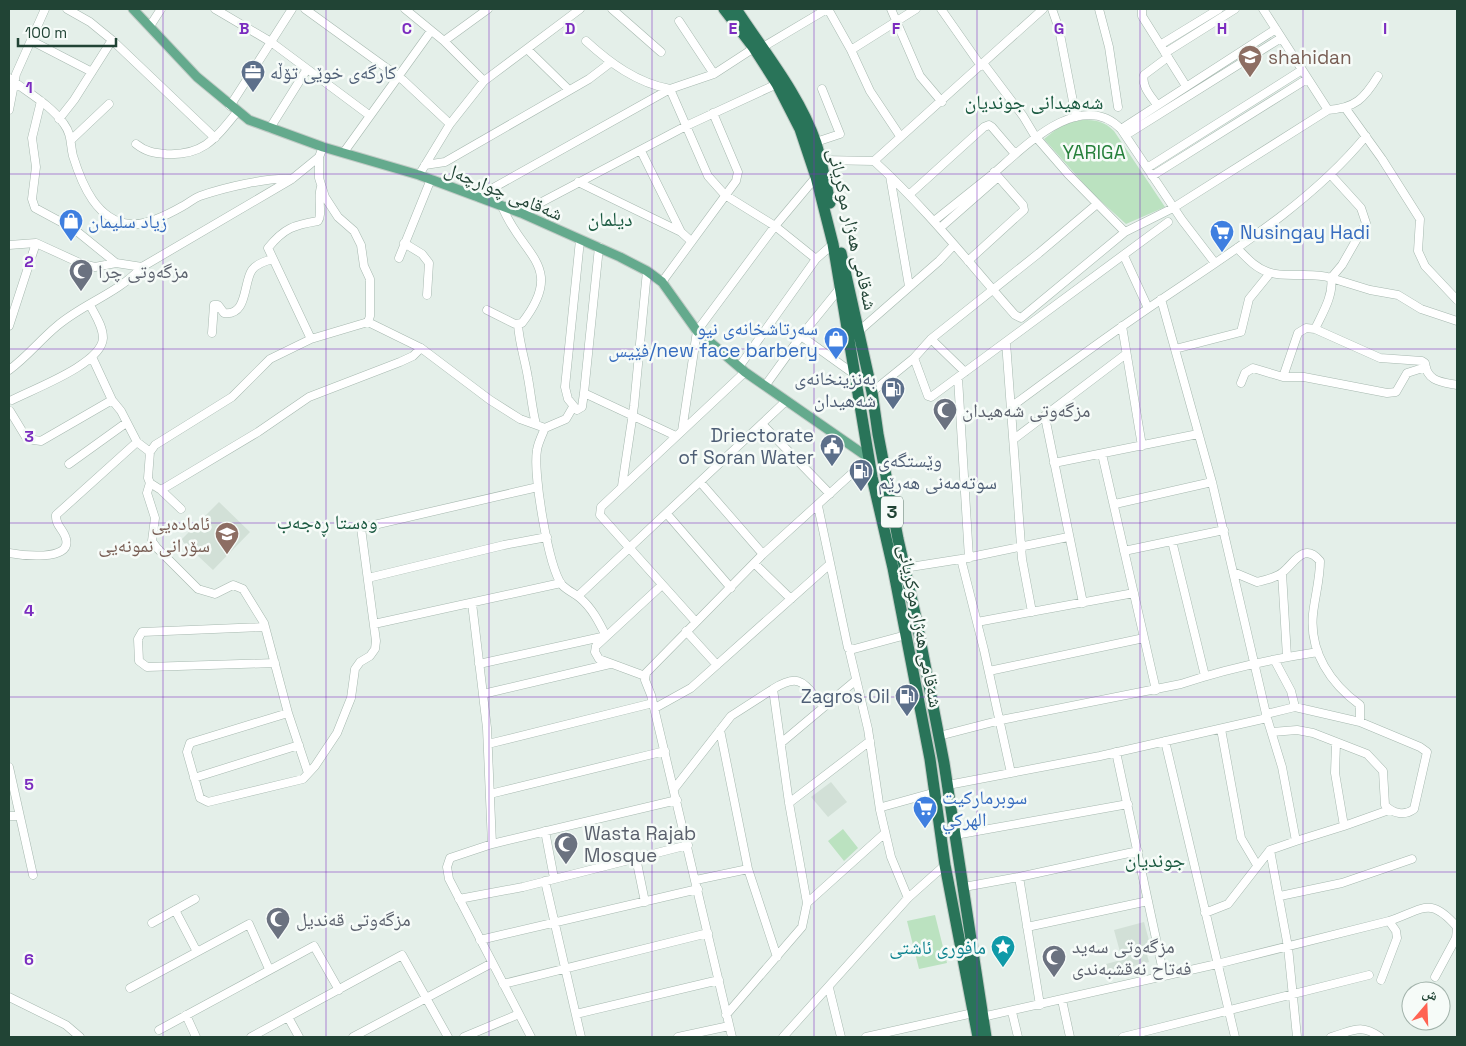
<svg xmlns="http://www.w3.org/2000/svg" width="1466" height="1046" font-family="'Space Grotesk','Noto Naskh Arabic',sans-serif">
  <style>
    .built { fill: #d2e0d7 }
    .green { fill: #bbe2c0 }
    .lines { fill: none; stroke-linecap: round; stroke-linejoin: round }
    .minor-casing { stroke: #a6b8af; stroke-width: 9 }
    .major-casing { stroke: #c1cbc6; stroke-width: 11 }
    .highway-casing { stroke: #c1cbc6; stroke-width: 13 }
    .minor { stroke: #fff; stroke-width: 8 }
    .major { stroke: #64aa8d; stroke-width: 9 }
    .highway { stroke: #297459; stroke-width: 11 }
    .grid { fill: none; stroke: #7b2cbf; stroke-width: 1; stroke-opacity: 0.55 }
    .labels { text-anchor: middle; stroke-width: 5; stroke-linejoin: round; paint-order: stroke }
    .shield { fill: #f6fbf8; stroke: #617b70; stroke-width: 1 }
    .shield-label { font-size: 18px; font-weight: bold; fill: #214435 }
    .education-label { font-size: 19px; fill: #785e54; stroke: #f6fbf8; text-anchor: start }
    .service-label { font-size: 19px; fill: #4e5e75; stroke: #f6fbf8; text-anchor: end }
    .park-label { font-size: 19px; fill: #26803b; stroke: #f6fbf8 }
    .street-label { font-size: 19px; fill: #214435; stroke: #f6fbf8 }
    .shop-label { font-size: 19px; fill: #366cbe; stroke: #f6fbf8; text-anchor: start }
    .worship-label { font-size: 19px; fill: #5b616d; stroke: #f6fbf8; text-anchor: start }
    .culture-label { font-size: 19px; fill: #0d838f; stroke: #f6fbf8; text-anchor: end }
    .neighbourhood-label { font-size: 20px; fill: #1a5940; stroke: #f6fbf8 }
    .grid-label { font-size: 16px; text-anchor: middle; font-weight: bold; fill: #7b2cbf; stroke: #f6fbf8; stroke-width: 5; stroke-linejoin: round; paint-order: stroke }
  </style>
  <rect width="100%" height="100%" fill="#e4efe9"/>
  <path class="built" d="M219,502L250,532L213,570L181,540Z
    M831,782L847,802L828,817L811,797Z
    M1144,922L1150,944L1120,952L1114,930Z
    M1146,951L1149,962L1108,973L1106,964L1121,960V957Z"/>
  <path class="green" d="M1082,120C1096,120 1104,121 1114,131L1165,207L1126,224L1092,193L1044,139L1063,124Z
    M843,829L858,848L844,861L828,841Z
    M935,915L947,963L919,969L907,921Z"/>
  <g class="lines">
    <defs>
      <path id="minor" d="M67,9L90,22L112,40L215,138
        M215,9L271,42L369,115
        M305,9L403,80L450,124
        M405,9L444,41L484,81
        M612,9L661,52
        M828,9L851,50L870,91L900,136
        M891,9L920,76L942,102
        M941,9L981,66
        M1052,9L1059,29L1076,117
        M1099,9L1109,47L1118,107
        M1142,9V16L1186,86
        M1263,9L1328,110
        M679,21L714,74
        M150,26L161,9
        M32,41L92,72
        M444,41L488,9
        M586,41C610,63 637,83 670,89L708,176L725,195L775,226L816,259
        M1160,45L1219,9
        M763,47L827,9
        M527,49L569,90
        M851,50L916,9
        M1165,53L1235,9
        M983,63L1023,116L1035,136L1068,174L1125,232
        M9,78C27,92 51,105 64,124C72,135 70,144 73,156C82,185 97,221 130,224C146,226 169,214 183,206C189,203 194,198 200,196C223,188 268,177 292,179
        M41,101L32,138L36,167L32,199L35,208L74,229L116,263
        M1157,105C1151,96 1141,86 1144,75L1168,57
        M230,106L292,9
        M1346,109L1382,159L1420,219L1418,251L1425,266L1457,300
        M9,110L16,74L45,9
        M59,119L74,100L112,40
        M270,128L307,69
        M1121,129L1276,29
        M1126,135L1281,38
        M72,139L109,104
        M816,142L840,134L822,89
        M136,144C146,152 154,153 166,154C203,156 215,139 237,112
        M641,151L681,232L691,241
        M344,152L431,31
        M821,160L874,161C926,208 969,263 1015,315L1021,318L1125,232L1173,208L1328,110C1355,108 1364,99 1378,76
        M874,161L1043,9
        M425,165L445,162L589,79L610,63
        M1147,168L1302,70
        M419,175L450,124L484,81L580,9
        M1331,175L1361,208L1366,223L1342,265L1331,278L1370,290L1398,295L1421,309L1457,321
        M890,176L909,286
        M1152,176L1307,79
        M578,182L681,232
        M910,194L984,127L989,125L992,127L1015,154
        M477,197L670,89L714,74L754,48
        M521,213L686,126L777,84
        M934,221C954,205 974,189 994,173C1024,147 1081,88 1121,129L1182,220L1215,263
        M940,228L997,178
        M580,240L565,387L568,399L577,410L582,407L584,393L599,247
        M404,243L422,254L429,263L427,295
        M9,245L36,243L82,264L95,267L116,263L142,267
        M1237,248C1246,257 1255,268 1268,272C1287,279 1310,271 1331,278C1334,295 1322,314 1315,329
        M1124,256L1148,308
        M399,258L431,179
        M968,261L1024,210L1023,205L994,172
        M662,282L736,181L738,172L713,113
        M1161,299L1212,482L1267,718L1282,767L1296,841L1270,850L1228,904L1205,913
        M487,310L515,324L522,323C567,265 521,256 502,206
        M368,322L421,348L490,400L520,419L545,428
        M518,324C519,343 525,359 528,378C531,394 532,409 536,424
        M9,326L36,243
        M1122,326L1142,446
        M859,331L939,261L953,246
        M212,333L214,305H218L224,313C248,316 243,283 252,270C256,264 265,261 273,259
        M801,336L854,374
        M311,339L268,248C284,228 294,225 318,221C323,214 317,198 321,187
        M931,339L965,372
        M1006,342L1022,559L1032,612
        M1175,349L1241,332L1249,299L1270,273
        M92,357L112,400L121,411L137,442L150,452
        M914,358L928,396L931,397L1168,222
        M739,367L816,259L833,244
        M9,370C27,357 40,340 57,326C84,303 117,294 142,267L292,179L319,157L323,147
        M1283,377L1298,333L1306,328L1315,329L1380,358L1422,361L1425,363C1427,382 1442,382 1457,385
        M958,378L969,558
        M1241,383L1245,373L1253,368L1283,377H1304L1387,393L1396,392L1407,373L1426,367
        M765,386L801,336L840,288
        M872,392L914,358L931,339L1039,253L1097,204
        M584,393L676,436
        M12,400C33,389 102,364 103,338C103,326 95,315 90,305
        M1011,407C1061,370 1111,333 1162,299C1233,251 1312,202 1366,136
        M10,411L27,439L41,441L112,400
        M1045,417L1083,603
        M763,425L830,494
        M682,431L697,331L775,226L816,177
        M1014,439L1126,354
        M1102,454L1156,690
        M1054,463L1198,434
        M69,464L126,423
        M150,483L147,493L155,518L152,541L157,548L198,589L215,594L233,585L243,589L264,623L288,713L308,773
        M701,483L761,552L762,555L646,673L645,680L651,695L732,1037
        M622,486L634,406L647,271
        M161,490L258,432L309,397L400,362L413,356L421,348
        M1115,504L1212,482
        M818,506L848,648L854,649L906,635
        M181,509L161,490L150,483L148,478L150,452L155,445L232,397L270,359L311,339L368,322L370,316V279L364,266L361,245L354,231L338,217L325,197L319,178V157
        M667,514L731,588
        M1172,541L1205,676
        M1124,551L1224,530
        M9,553C20,555 72,562 66,539C64,530 55,525 56,515L137,442
        M762,555L869,458
        M961,559L984,650L1011,773
        M755,564L791,599
        M904,568L961,559L1068,537
        M1233,572L1257,582C1266,580 1276,578 1283,572C1295,562 1304,542 1320,561C1320,579 1315,596 1313,614C1309,652 1331,684 1360,705V722
        M1282,573L1287,657
        M368,578L504,545L547,537
        M578,596L786,401
        M472,603L487,728L492,844
        M695,621L600,515L601,507L745,372
        M977,622L1134,593
        M374,624L561,583
        M265,627L142,632L138,639L139,661L147,667L275,663
        M686,631L717,665
        M849,649L868,729L880,810
        M1275,661L1291,691L1295,707
        M479,664L606,636C599,622 592,608 580,598C574,593 568,591 562,585C548,566 533,473 537,450C538,443 542,435 545,428L566,419L573,407
        M989,671L1144,638
        M645,676L599,659L595,652L596,646L662,585
        M773,689C802,671 804,685 824,707
        M483,694L610,664
        M655,708L691,688L830,564
        M288,713L190,743L187,752L200,798L208,802L303,779L315,766L337,733L351,698L355,669L360,662L370,656L375,649L376,641L361,528L538,487
        M1266,714L1295,707L1360,722L1420,747L1427,752L1414,809C1405,816 1393,814 1385,805L1383,771L1367,754L1313,733L1297,730L1272,732
        M1221,729L1241,838L1257,865
        M720,730L748,869L777,957
        M939,736L1001,720L1181,684C1225,669 1272,659 1318,652
        M1165,741L1235,1037
        M781,743L855,681
        M488,744L653,703
        M1116,752L1164,976
        M9,767L33,875
        M194,778L299,745
        M948,785L1100,756L1267,718
        M674,789L731,716L773,689L789,803L807,903L802,927L726,1015
        M490,794L665,751
        M789,803L870,741
        M9,816H19
        M1344,826L1389,810
        M545,831L554,878
        M955,835L1128,804
        M1296,841L1344,826L1335,773L1336,743
        M1270,850L1288,947L1297,1037
        M636,858L645,902
        M1019,877L1040,1005
        M696,880L748,869
        M545,881L581,1037
        M964,887L1019,877L1138,851
        M1280,896L1342,883L1412,859
        M908,898L891,857L880,810L882,807L936,792
        M459,899L523,887L688,845
        M807,903L885,833
        M175,910L196,950
        M1389,921C1424,909 1430,896 1457,927
        M152,923L195,899
        M1027,927L1148,901
        M480,940L698,889
        M1435,977L1456,938L1457,929
        M503,984L708,933
        M130,988L249,924L269,969
        M829,988L841,1037
        M9,997L66,1025L80,1037
        M1062,1000L1070,1037
        M1012,1012L1018,1037
        M576,1014L719,980
        M186,1015L196,1037
        M288,1017L299,1037
        M982,1017L1217,964L1389,921L1396,931L1397,938L1381,980
        M159,1030L314,946L339,990
        M251,1037L402,955L448,1037
        M353,1037L492,963
        M464,1037L519,1014
        M531,1037L449,879L447,867L450,858L492,844L677,800
        M678,1037L729,1026
        M783,1037L908,898L945,865
        M866,1037L973,1013
        M1123,1037L1369,975
        M1331,1037C1353,1031 1360,1023 1380,1037"/>
      <path id="major" d="M133,9L197,77L249,120L323,147L419,175L521,213L620,257L647,271L662,282L697,331L745,372L869,458"/>
      <path id="highway" d="M724,9L754,48L777,84L800,129L816,177L833,244L872,477L893,568L930,759L945,865L978,1037
        M736,9C764,52 799,94 816,143C822,163 826,183 830,203
        M841,253L872,392L878,434L898,539L916,618L944,763L986,1037"/>
    </defs>
    <use href="#minor" class="minor-casing"/>
    <use href="#major" class="major-casing"/>
    <use href="#highway" class="highway-casing"/>
    <use href="#minor" class="minor"/>
    <use href="#major" class="major"/>
    <use href="#highway" class="highway"/>
  </g>
  <path class="grid" d="M163,9V1037M326,9V1037M489,9V1037M652,9V1037M814,9V1037M977,9V1037M1140,9V1037M1303,9V1037M9,174H1457M9,349H1457M9,523H1457M9,697H1457M9,872H1457"/>
  <defs>
    <symbol id="school-pin" viewBox="-11 -11 22 30"><path d="M0 17L-7.5 6A9.5 9.5 0 1 1 7.5 6Z" fill="#8d6e63" stroke="#f6fbf8"/><path d="M0-5L7-2L0 1L-7-2ZM-4 1L0 2.5L4 1V4Q0 6-4 4Z" fill="#fff"/></symbol>
    <symbol id="office-pin" viewBox="-11 -11 22 30"><path d="M0 17L-7.5 6A9.5 9.5 0 1 1 7.5 6Z" fill="#5c6f8a" stroke="#f6fbf8"/><path d="M-6-3h4V-5.5h4V-3h4V5H-6ZM-1-4.5V-3h2v-1.5ZM-6 0V1H6V0Z" fill="#fff"/></symbol>
    <symbol id="shop-pin" viewBox="-11 -11 22 30"><path d="M0 17L-7.5 6A9.5 9.5 0 1 1 7.5 6Z" fill="#3f7fe0" stroke="#f6fbf8"/><path d="M-5-2.5h2.3a2.7 3.5 0 0 1 5.4 0H5L5.5 6h-11ZM-1.5-2.5h3a1.5 2.3 0 0 0-3 0Z" fill="#fff"/></symbol>
    <symbol id="supermarket-pin" viewBox="-11 -11 22 30"><path d="M0 17L-7.5 6A9.5 9.5 0 1 1 7.5 6Z" fill="#3f7fe0" stroke="#f6fbf8"/><path d="M-6-5.5h2.5l.6 2H6L4.5 2H-2.5L-4.4-4H-6ZM-1.5 3.2a1.3 1.3 0 1 0 .1 0ZM3 3.2a1.3 1.3 0 1 0 .1 0Z" fill="#fff"/></symbol>
    <symbol id="mosque-pin" viewBox="-11 -11 22 30"><path d="M0 17L-7.5 6A9.5 9.5 0 1 1 7.5 6Z" fill="#6b7280" stroke="#f6fbf8"/><path d="M3.5-4.9A6 6 0 1 0 3.5 4.9A5 5 0 1 1 3.5-4.9Z" fill="#fff"/></symbol>
    <symbol id="fuel-pin" viewBox="-11 -11 22 30"><path d="M0 17L-7.5 6A9.5 9.5 0 1 1 7.5 6Z" fill="#5c6f8a" stroke="#f6fbf8"/><path d="M-5.5-6h7V0h2V4h1.3V-2.5L3-4.5l.8-.8L6-3V5H2.5V1h-1V6h-7ZM-4.2-4.7v3.2H.2V-4.7Z" fill="#fff"/></symbol>
    <symbol id="civic-pin" viewBox="-11 -11 22 30"><path d="M0 17L-7.5 6A9.5 9.5 0 1 1 7.5 6Z" fill="#5c6f8a" stroke="#f6fbf8"/><path d="M-.6-6.5H3V-4.5H.6V-3L4-1V1h2V6H-6V1h2V-1L-.6-3ZM-1.2 2.5V6h2.4V2.5Z" fill="#fff"/></symbol>
    <symbol id="sight-pin" viewBox="-11 -11 22 30"><path d="M0 17L-7.5 6A9.5 9.5 0 1 1 7.5 6Z" fill="#0f9aa8" stroke="#f6fbf8"/><path d="M0-6L1.8-2.2L6-1.7L2.9 1.2L3.7 5.4L0 3.3L-3.7 5.4L-2.9 1.2L-6-1.7L-1.8-2.2Z" fill="#fff"/></symbol>
  </defs>
  <g fill-rule="evenodd">
    <use href="#school-pin" x="1236" y="43" width="28" height="38"/>
    <use href="#office-pin" x="239" y="58" width="28" height="38"/>
    <use href="#shop-pin" x="57" y="207" width="28" height="38"/>
    <use href="#supermarket-pin" x="1208" y="218" width="28" height="38"/>
    <use href="#mosque-pin" x="67" y="257" width="28" height="38"/>
    <use href="#shop-pin" x="822" y="325" width="28" height="38"/>
    <use href="#fuel-pin" x="879" y="375" width="28" height="38"/>
    <use href="#mosque-pin" x="931" y="396" width="28" height="38"/>
    <use href="#civic-pin" x="818" y="432" width="28" height="38"/>
    <use href="#fuel-pin" x="847" y="457" width="28" height="38"/>
    <use href="#school-pin" x="213" y="520" width="28" height="38"/>
    <use href="#fuel-pin" x="893" y="682" width="28" height="38"/>
    <use href="#supermarket-pin" x="911" y="794" width="28" height="38"/>
    <use href="#mosque-pin" x="552" y="830" width="28" height="38"/>
    <use href="#mosque-pin" x="264" y="905" width="28" height="38"/>
    <use href="#sight-pin" x="989" y="933" width="28" height="38"/>
    <use href="#mosque-pin" x="1040" y="943" width="28" height="38"/>
  </g>
  <g class="labels">
    <rect class="shield" x="881" y="496.5" width="22" height="31" rx="4"/>
    <g class="shield-label">
      <text x="892" y="518">3</text>
    </g>
    <g class="education-label">
      <text x="1268" y="64">shahidan</text>
      <text x="210" y="530" text-anchor="end">ئامادەیی<tspan x="210" dy="22">سۆرانی نمونەیی</tspan></text>
    </g>
    <g class="service-label">
      <text x="270" y="79" text-anchor="start">کارگەی خوێی تۆڵە</text>
      <text x="876" y="385">بەنزینخانەی<tspan x="876" dy="22">شەهیدان</tspan></text>
      <text x="814" y="442">Driectorate<tspan x="814" dy="22">of Soran Water</tspan></text>
      <text x="878" y="467" text-anchor="start">وێستگەی<tspan x="878" dy="22">سوتەمەنی هەرێم</tspan></text>
      <text x="890" y="703">Zagros Oil</text>
    </g>
    <g class="park-label">
      <text x="1094" y="159">YARIGA</text>
    </g>
    <g class="street-label">
      <text transform="translate(504 191) rotate(22)" y="7">شەقامی چوارچەل</text>
      <text transform="translate(853 229) rotate(77)" y="7">شەقامی ھەژار موکریانی</text>
      <text transform="translate(921 626) rotate(79)" y="7">شەقامی ھەژار موکریانی</text>
    </g>
    <g class="shop-label">
      <text x="88" y="228">زياد سليمان</text>
      <text x="1240" y="239">Nusingay Hadi</text>
      <text x="818" y="335" text-anchor="end">سەرتاشخانەی نیو<tspan x="818" dy="22">فێیس/new face barbery</tspan></text>
      <text x="942" y="804">سوبرماركيت<tspan x="942" dy="22">الهركي</tspan></text>
    </g>
    <g class="worship-label">
      <text x="98" y="278">مزگەوتى چرا</text>
      <text x="962" y="417">مزگەوتی شەهیدان</text>
      <text x="584" y="840">Wasta Rajab<tspan x="584" dy="22">Mosque</tspan></text>
      <text x="296" y="926">مزگەوتی قەندیل</text>
      <text x="1072" y="953">مزگەوتی سەید<tspan x="1072" dy="22">فەتاح نەقشبەندی</tspan></text>
    </g>
    <g class="culture-label">
      <text x="986" y="954">مافوری ئاشتی</text>
    </g>
    <g class="neighbourhood-label">
      <text x="1034" y="109">شەھیدانی جوندیان</text>
      <text x="610" y="226">دیلمان</text>
      <text x="327" y="529">وەستا ڕەجەب</text>
      <text x="1155" y="867">جوندیان</text>
    </g>
  </g>
  <g class="grid-label">
    <text x="244" y="34">B</text>
    <text x="407" y="34">C</text>
    <text x="570" y="34">D</text>
    <text x="733" y="34">E</text>
    <text x="896" y="34">F</text>
    <text x="1059" y="34">G</text>
    <text x="1222" y="34">H</text>
    <text x="1385" y="34">I</text>
    <text x="29" y="93">1</text>
    <text x="29" y="267">2</text>
    <text x="29" y="442">3</text>
    <text x="29" y="616">4</text>
    <text x="29" y="790">5</text>
    <text x="29" y="965">6</text>
  </g>
  <rect width="1466" height="1046" fill="none" stroke="#214435" stroke-width="20"/>
  <g transform="translate(1426 1006) rotate(19)"><circle r="24" fill="#f6fbf8" stroke="#a1b2aa"/>
  <path d="M0-4L9 19L0 12L-9 19Z" fill="#ff6353"/>
  <text y="-8" font-size="14" font-weight="bold" text-anchor="middle" fill="#214435">ش</text>
  </g>
  <path d="M18 38v8h98v-8" fill="none" stroke="#214435" stroke-width="2.5"/>
  <text x="25" y="38" font-size="15" fill="#214435" stroke="#f6fbf8" stroke-width="4" paint-order="stroke">100 m</text>
</svg>
